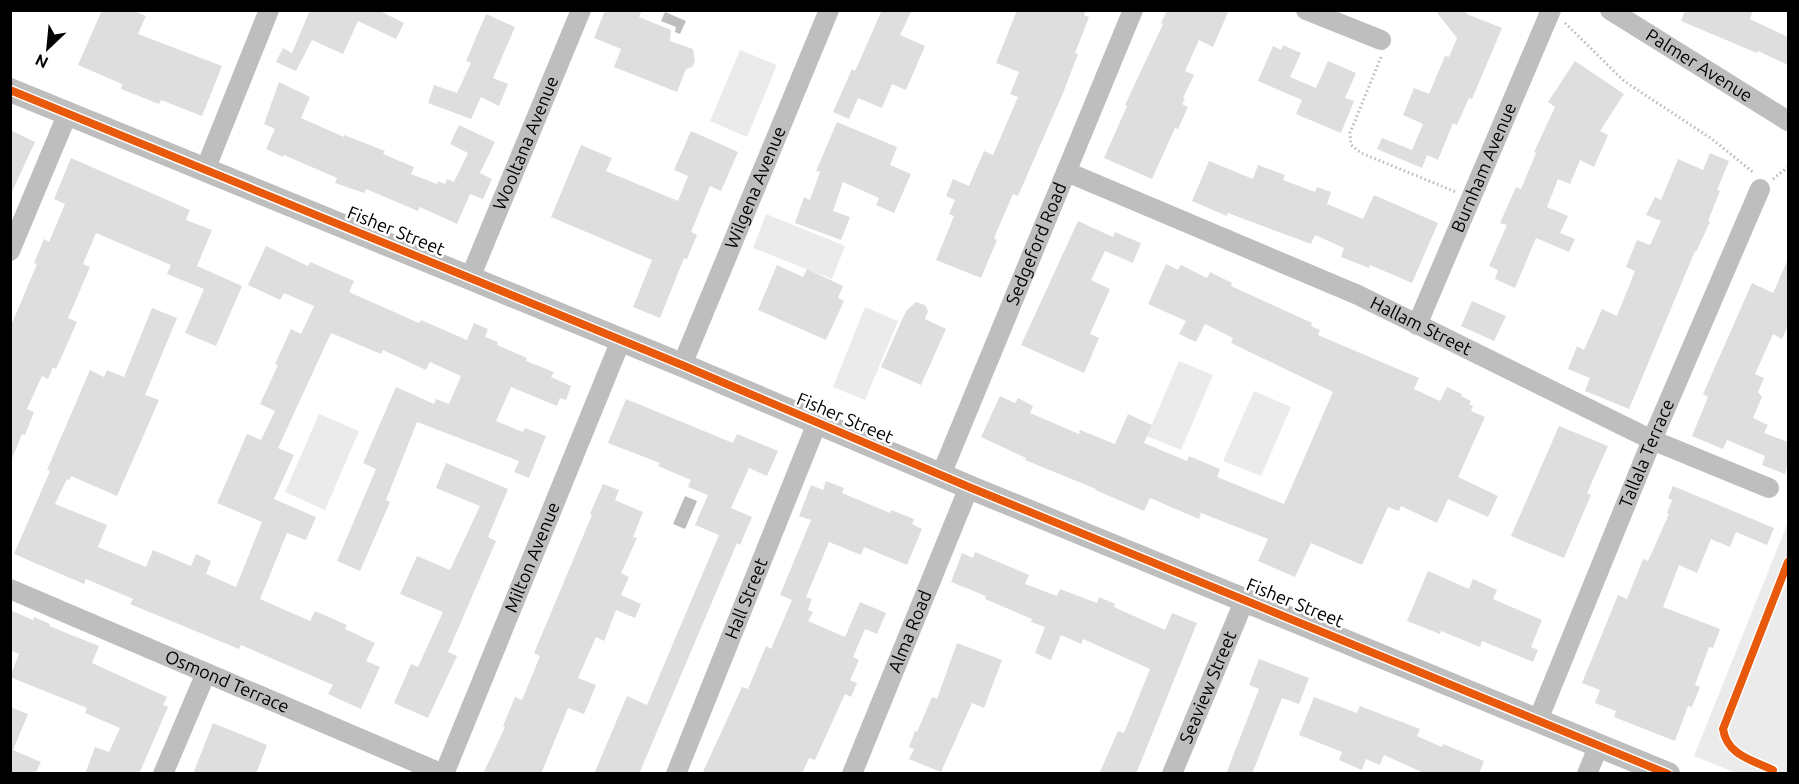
<svg xmlns="http://www.w3.org/2000/svg" width="1799" height="784" font-family="Ubuntu,sans-serif">
  <style>
    .green { fill: #ebebeb }
    .water { fill: #bdbdbd }
    .building { fill: #dedede }
    .lines { fill: none; stroke-linecap: round; stroke-linejoin: round }
    .path { stroke: #b9b9b9; stroke-width: 3; stroke-dasharray: 1.5 3; stroke-linecap: butt }
    .minor { stroke: #bebebe; stroke-width: 20 }
    .tertiary { stroke: #bebebe; stroke-width: 24 }
    .cycleway-casing { stroke: #fff; stroke-width: 11 }
    .cycleway { stroke: #e8590c; stroke-width: 8 }
    .labels { text-anchor: middle; stroke-width: 5; stroke-linejoin: round; paint-order: stroke }
    .street-label { font-size: 18px; fill: #000; stroke: #fff }
  </style>
  <rect width="100%" height="100%" fill="#fff"/>
  <path class="green" d="M740,50L777,65L747,137L710,121Z
    M766,214L845,246L832,279L753,248Z
    M865,307L898,321L865,400L833,387Z
    M1179,361L1213,375L1181,450L1147,436Z
    M1254,391L1291,407L1261,476L1223,461Z
    M319,414L359,431L325,510L285,492Z
    M1788,522V773H1736L1694,756Z"/>
  <path class="water" d="M665,12L686,21L680,34L675,32L676,27L661,21Z
    M685,496L697,501L685,529L673,524Z"/>
  <path class="building" d="M102,10H132L146,16L138,34L222,66L202,116L161,100L159,104L121,89L122,84L78,65Z
    M310,10H378L404,23L396,39L358,21L343,54L312,40L296,71L276,62L283,48L292,53Z
    M605,10H642L639,17L671,30L670,41L693,49L695,61L692,67L686,69L677,92L614,67L621,49L594,38Z
    M882,10H912L900,35L925,46L906,90L892,84L882,108L858,98L849,119L833,112L852,69L855,71Z
    M1017,10H1086L1084,15L1089,17L1075,53L1078,54L1063,93L1018,196L1013,194L994,238L997,240L981,278L936,260L954,216L949,214L955,200L946,196L953,179L969,186L984,151L993,155L1018,97L1010,94L1019,72L996,63Z
    M1167,10H1229L1213,47L1199,40L1185,71L1194,75L1183,98L1185,99L1182,104L1188,107L1178,129L1175,128L1152,179L1104,158L1127,106L1125,105L1163,24L1161,23Z
    M1435,10H1464L1467,14L1502,28L1472,99L1469,98L1457,125L1453,123L1438,160L1427,155L1422,168L1377,149L1382,138L1412,150L1423,124L1403,115L1414,88L1429,94L1445,56L1449,57L1457,38Z
    M1685,10H1753L1750,19L1788,37V65L1758,51L1757,53L1681,21Z
    M486,14L515,27L493,78L508,84L499,106L481,97L471,119L428,103L434,85L457,93L471,63L466,61Z
    M1283,45L1301,53L1290,77L1316,88L1328,61L1356,73L1345,98L1354,101L1341,133L1296,114L1302,100L1258,81L1273,46L1281,50Z
    M1575,61L1624,94L1600,131L1608,135L1594,167L1580,160L1570,184L1558,179L1547,207L1568,216L1560,233L1575,239L1569,252L1536,238L1515,288L1495,279L1498,270L1489,266L1507,225L1500,223L1516,187L1521,189L1536,153L1534,152L1555,107L1548,102Z
    M279,82L310,97L301,118L344,137V135L385,151L383,154L414,167L411,174L437,184L438,181L445,184L447,179L454,182L468,153L450,144L459,125L495,142L480,173L492,179L483,199L470,194L457,224L420,207L418,211L366,189L364,193L335,183L337,178L284,155L283,157L266,149L275,129L264,124Z
    M837,122L897,147L890,165L911,174L894,213L876,205L879,198L843,182L833,211L850,217L841,240L795,223L804,197L810,200L820,172L816,171Z
    M10,130L35,142L10,196Z
    M691,131L738,152L721,191L710,186L691,232L697,235L687,259L684,258L660,318L633,307L652,260L551,217L581,145L612,158L606,171L678,201L688,176L674,170Z
    M1710,153L1729,161L1717,190L1720,191L1708,221L1710,222L1696,252L1695,251L1629,409L1585,391L1590,378L1568,369L1577,346L1584,350L1602,309L1617,316L1635,271L1626,267L1637,240L1650,245L1661,221L1646,215L1655,197L1661,200L1678,159L1703,170Z
    M71,158L190,210L186,220L212,230L197,266L242,286L216,346L185,333L204,289L167,274L171,265L96,233L83,264L90,267L68,318L77,322L56,369L53,367L48,379L42,376L27,409L34,412L25,435L22,434L11,461L10,328L37,264L34,263L44,239L49,242L65,204L54,199Z
    M1209,161L1253,179L1258,165L1285,175L1283,180L1315,192L1317,187L1331,192L1327,204L1363,219L1374,195L1438,223L1412,283L1370,265L1369,268L1341,257L1344,248L1315,235L1311,244L1228,213L1227,216L1192,201Z
    M1078,221L1113,237L1115,232L1141,243L1133,263L1105,251L1091,280L1110,289L1090,334L1099,338L1084,373L1021,345Z
    M266,246L308,266L310,262L354,281L349,292L419,323L421,320L467,340L474,323L488,329L485,337L498,342L497,345L527,358L526,361L554,372L551,377L571,386L566,400L560,398L557,406L511,387L496,421L523,432L525,428L546,436L529,478L514,472L519,461L417,422L386,500L390,502L360,571L337,561L376,469L363,463L396,387L434,404L436,399L449,404L461,376L430,362L426,370L383,350L381,354L331,333L278,448L294,455L274,499L316,517L306,540L287,533L260,599L310,621L315,611L347,625L345,629L375,643L366,661L380,667L361,709L328,694L333,685L241,645L239,649L130,604L133,599L86,579L84,584L14,554L50,471L47,470L90,370L104,377L107,370L124,377L152,308L177,318L145,395L159,400L117,496L71,476L70,480L67,479L55,504L107,525L98,547L146,567L153,550L191,566L196,554L211,561L206,574L236,587L262,522L217,503L247,434L261,440L275,411L260,404L278,365L275,364L291,329L301,334L314,306L284,293L280,300L248,285Z
    M1788,259V325L1782,339L1773,334L1755,374L1764,378L1758,392L1762,397L1753,418L1768,425L1764,433L1788,442V463L1785,474L1762,465L1765,456L1727,440L1723,449L1692,436L1708,397L1703,394L1752,283L1773,293Z
    M1166,264L1178,270L1181,265L1207,278L1210,272L1232,283L1231,286L1312,323L1311,326L1320,330L1318,335L1419,378L1414,389L1440,401L1447,387L1462,394L1461,396L1471,401L1469,404L1473,406L1471,411L1485,417L1458,477L1498,496L1488,517L1448,499L1437,523L1401,506L1399,511L1388,507L1362,565L1311,543L1295,577L1258,561L1268,539L1201,513L1199,519L1150,498L1144,511L1095,490L1096,489L1025,460L1026,458L981,437L1000,396L1015,403L1018,398L1033,406L1030,413L1079,434L1080,430L1115,444L1128,414L1152,425L1144,443L1187,461L1189,456L1220,469L1217,477L1284,504L1333,392L1231,343L1233,338L1205,324L1196,342L1179,334L1186,321L1148,304Z
    M777,265L803,277L807,269L843,286L838,298L844,301L826,340L758,310Z
    M1472,301L1506,316L1494,341L1461,326Z
    M916,302L925,305L928,311L925,319L946,329L921,385L881,367L906,311Z
    M626,399L733,443L737,434L778,451L767,476L749,468L731,508L752,517L740,545L737,543L639,774H594L627,696L647,705L719,535L695,525L708,495L688,487L691,480L658,466L660,463L608,443Z
    M1559,426L1608,446L1587,493L1591,495L1564,558L1511,536Z
    M446,463L508,489L488,537L496,541L448,652L457,656L428,718L394,703L411,664L418,667L443,612L400,594L417,556L450,570L480,506L436,488Z
    M826,481L844,488L842,493L890,513L891,510L914,519L912,524L922,529L907,565L864,547L861,555L829,542L806,597L812,599L808,610L813,612L808,621L845,637L860,602L886,613L877,634L865,629L853,657L859,660L850,680L857,683L851,697L845,694L815,760L809,758L802,774H702L742,687L748,689L766,646L771,649L792,600L780,595L811,520L799,516L811,485L823,490Z
    M603,484L619,490L615,500L643,512L633,537L637,538L621,573L629,577L621,595L641,604L635,618L616,610L604,641L596,637L578,678L596,685L584,714L568,708L541,774H483L505,727L503,726L515,697L522,700L540,656L534,653L592,515L590,514Z
    M1673,486L1774,528L1767,545L1736,532L1730,547L1711,539L1697,573L1679,565L1663,607L1720,629L1713,648L1709,647L1695,685L1700,687L1692,707L1688,706L1675,741L1614,717L1616,711L1595,703L1600,690L1582,683L1618,595L1627,599L1643,559L1648,561L1669,514L1667,513L1672,500L1668,498Z
    M975,552L1029,575L1025,584L1057,596L1060,589L1097,603L1099,597L1115,604L1114,607L1165,630L1172,613L1197,623L1136,774H1099L1118,731L1124,733L1150,669L1083,639L1081,644L1061,635L1051,660L1035,653L1045,627L1031,622L1032,619L985,599L986,596L951,582L962,553L973,558Z
    M1428,571L1469,589L1473,579L1497,590L1493,599L1542,620L1531,647L1538,650L1533,662L1482,641L1480,647L1441,631L1440,634L1407,621Z
    M10,610L33,620L34,617L50,624L49,626L99,646L92,663L167,697L163,705L168,707L139,774H85L95,747L109,752L120,728L85,713L87,708L10,677L19,654L10,650Z
    M957,643L1002,660L984,708L972,703L941,772L909,759L914,749L909,747L915,731L917,732L932,697L937,699Z
    M1259,659L1309,678L1299,704L1282,698L1252,774H1226L1259,689L1249,685Z
    M1314,697L1357,713L1360,706L1420,729L1417,736L1442,747L1443,744L1484,761L1479,774H1426L1384,755L1380,765L1366,759L1362,770L1339,760L1342,752L1299,735Z
    M10,707L28,714L13,750L41,762L35,774H10Z
    M213,723L267,745L256,774H193Z"/>
  <g class="lines">
    <path class="path" d="M1565,23L1624,81L1712,139L1754,173
      M1381,57L1350,133L1351,145L1361,153L1456,192
      M1773,179L1788,167
      M1772,774L1773,770C1752,760 1727,755 1723,729L1788,562"/>
    <g class="minor">
      <path d="M1306,10L1381,40"/>
      <path id="s1" d="M1610,10L1788,121"/>
      <path d="M205,170L269,10"/>
      <path id="s2" d="M1067,172L1358,295L1652,440L1769,488"/>
      <path d="M10,251L67,115"/>
      <path id="s3" d="M470,278L581,10"/>
      <path id="s4" d="M1417,325L1551,10"/>
      <path id="s5" d="M682,365L829,10"/>
      <path id="s6" d="M941,475L1133,10"/>
      <path id="s7" d="M10,589L443,774"/>
      <path id="s8" d="M1538,720L1652,440L1760,189"/>
      <path d="M163,774L206,673"/>
      <path id="s9" d="M444,774L621,340"/>
      <path id="s10" d="M676,774L817,423"/>
      <path id="s11" d="M852,774L969,487"/>
      <path id="s12" d="M1172,774L1245,599"/>
      <path d="M1587,774L1599,745"/>
    </g>
    <path class="tertiary" d="M10,90L470,278L682,365L969,487L1668,774"/>
    <defs>
      <path id="cycleway" d="M10,90L470,278L682,365L969,487L1668,774
        M1772,774L1773,770C1752,760 1727,755 1723,729L1788,562"/>
    </defs>
    <use href="#cycleway" class="cycleway-casing"/>
    <use href="#cycleway" class="cycleway"/>
  </g>
  <g class="labels">
    <g class="street-label">
      <text dy="6" stroke="none"><textPath href="#s1" startOffset="105">Palmer Avenue</textPath></text>
      <text dy="6" stroke="none"><textPath href="#s3" startOffset="146">Wooltana Avenue</textPath></text>
      <text dy="6" stroke="none"><textPath href="#s4" startOffset="171">Burnham Avenue</textPath></text>
      <text dy="6" stroke="none"><textPath href="#s5" startOffset="192">Wilgena Avenue</textPath></text>
      <text transform="translate(396 231) rotate(22)" y="6">Fisher Street</text>
      <text dy="6" stroke="none"><textPath href="#s6" startOffset="250">Sedgeford Road</textPath></text>
      <text dy="6" stroke="none"><textPath href="#s2" startOffset="386">Hallam Street</textPath></text>
      <text transform="translate(845 418) rotate(23)" y="6">Fisher Street</text>
      <text dy="6" stroke="none"><textPath href="#s8" startOffset="288">Tallala Terrace</textPath></text>
      <text dy="6" stroke="none"><textPath href="#s9" startOffset="234">Milton Avenue</textPath></text>
      <text dy="6" stroke="none"><textPath href="#s10" startOffset="189">Hall Street</textPath></text>
      <text transform="translate(1295 603) rotate(22)" y="6">Fisher Street</text>
      <text dy="6" stroke="none"><textPath href="#s11" startOffset="154">Alma Road</textPath></text>
      <text dy="6" stroke="none"><textPath href="#s7" startOffset="236">Osmond Terrace</textPath></text>
      <text dy="6" stroke="none"><textPath href="#s12" startOffset="94">Seaview Street</textPath></text>
    </g>
  </g>
  <rect width="1799" height="784" fill="none" stroke="#000000" stroke-width="24"/>
  <g transform="translate(48 48) rotate(206)" stroke="#ffffff" stroke-width="4.5" paint-order="stroke">
  <path d="M0-4.5L10 22L0 15L-10 22Z" fill="#000000"/>
  <text y="-9" font-size="16" font-weight="bold" text-anchor="middle" fill="#000000">N</text>
  </g>
</svg>
